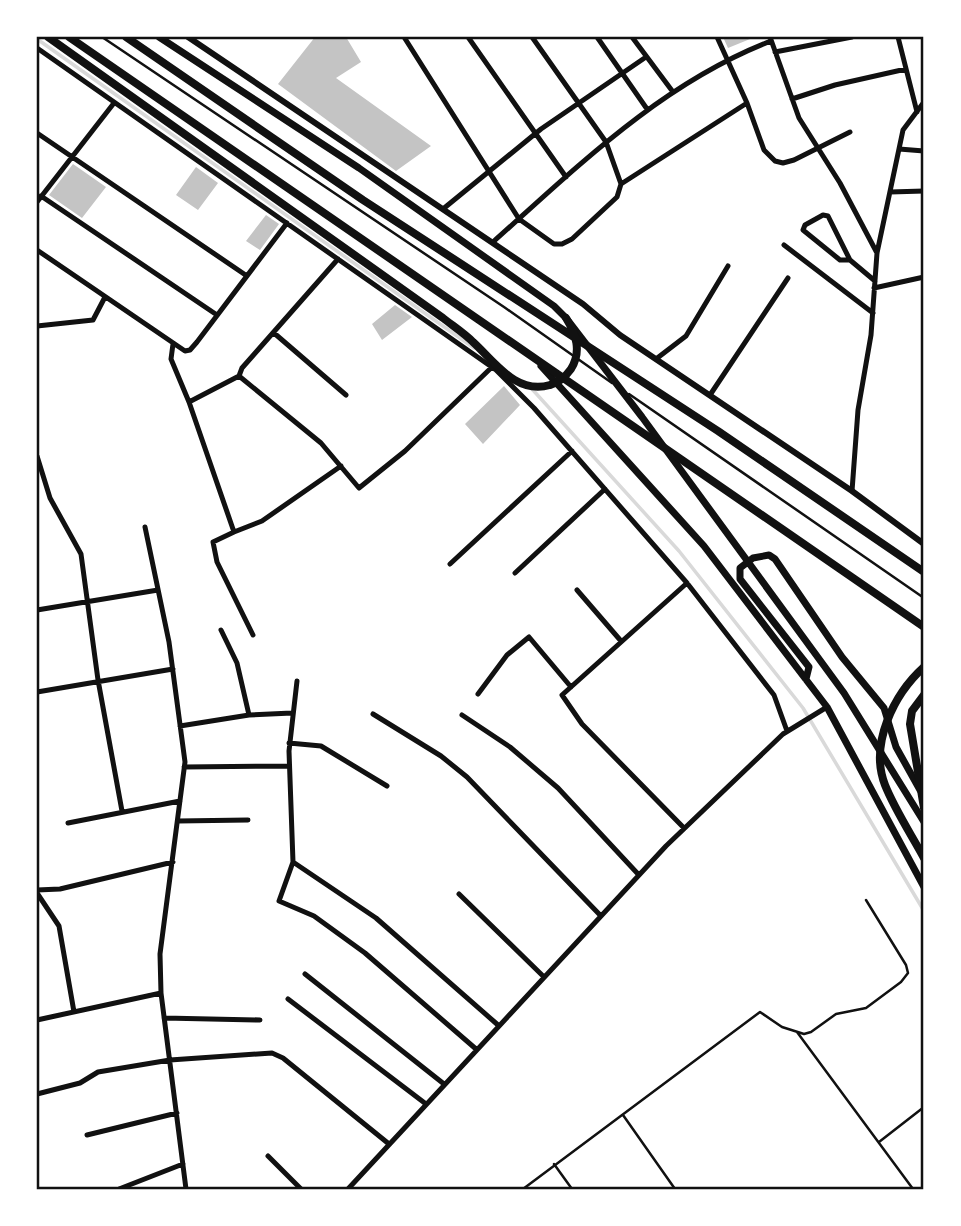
<svg xmlns="http://www.w3.org/2000/svg" width="961" height="1226" font-family="'Work Sans',sans-serif">
  <style>
    .lines { fill: none; stroke-linecap: round; stroke-linejoin: round }
    .stream { stroke: #d9d9d9; stroke-width: 3.5 }
    .building { fill: #c4c4c4 }
    .service { stroke: #111; stroke-width: 2.5 }
    .minor { stroke: #111; stroke-width: 5 }
    .tertiary { stroke: #111; stroke-width: 6 }
    .secondary { stroke: #111; stroke-width: 7 }
    .primary { stroke: #111; stroke-width: 8 }
    .neatline { fill: none; stroke: #111; stroke-width: 2.5 }
  </style>
  <rect width="100%" height="100%" fill="#fff"/>
  <g class="lines">
    <path class="stream" d="M37,39L474,348
      M532,389L679,551L803,708L924,911"/>
  </g>
  <path class="building" d="M315,37H346L361,62L336,78L431,146L396,171L278,84Z
    M723,37H755L728,48Z
    M73,164L106,187L82,218L49,195Z
    M196,167L218,183L198,210L176,195Z
    M266,215L279,224L260,250L246,241Z
    M395,305L412,317L382,340L372,324Z
    M504,386L520,405L483,444L465,424Z"/>
  <g class="lines">
    <path class="service" d="M102,37L504,307L612,383
      M629,394L924,598
      M797,1032L913,1189
      M623,1115L675,1189
      M879,1142L924,1107
      M554,1164L572,1189
      M523,1189L760,1012L782,1027L804,1034L811,1032L836,1014L866,1008L901,982L908,973L906,965L866,900"/>
    <path class="minor" d="M404,37L519,219L554,244H562L572,239L617,197L621,184L606,142L532,37
      M468,37L566,177
      M597,37L647,109
      M632,37L673,92
      M717,37L747,103L764,150L775,161L783,163L794,160L850,132
      M770,37L799,118L840,183L877,253
      M898,37L917,112
      M37,48L496,370L534,408L687,583L774,695L787,731
      M775,52L852,37
      M792,99L835,85L906,69
      M37,133L247,276
      M899,149L924,151
      M621,184L747,103
      M890,192L924,191
      M41,196L217,315
      M37,202L114,103
      M443,209L541,129L646,57
      M493,242C578,166 662,83 771,41
      M784,245L873,313
      M37,250L185,351L190,350L197,342L287,223
      M850,260H840L803,230L805,225L823,215L828,216L850,260L875,281
      M874,288L924,277
      M37,326L93,320L105,297
      M274,333L346,395
      M173,344L171,359L189,402L239,376L242,368L338,259
      M656,359L686,336L728,266
      M239,376L321,443L359,488L405,451L492,367
      M710,395L788,278
      M189,402L234,532L262,521L341,466
      M37,456L50,498L81,554L98,680L122,811
      M852,491L858,410L871,335L877,253L903,130L924,102
      M145,527L169,642L185,762L160,954L161,993L186,1189
      M234,532L213,542L217,562L253,635
      M450,564L572,451
      M515,573L605,489
      M577,590L621,641
      M37,610L158,590
      M221,630L237,663L249,715
      M297,681L289,751L293,862L279,901L314,916L365,953L476,1049
      M37,692L173,669
      M478,694L507,655L529,637L571,687
      M373,714L441,756L467,777L600,915
      M462,715L510,747L558,788L638,874
      M180,726L249,715L292,713
      M289,743L321,746L387,786
      M184,767L289,766
      M178,821L248,820
      M68,823L180,801
      M684,828L582,724L562,695L687,583
      M293,862L376,918L498,1025
      M37,890L60,889L173,862
      M37,893L59,926L74,1012
      M459,894L543,976
      M305,974L444,1084
      M288,999L426,1104
      M164,1018L260,1020
      M37,1020L161,993
      M37,1094L80,1083L98,1072L170,1060L272,1053L283,1058L389,1144
      M87,1135L177,1113
      M268,1156L301,1189
      M119,1189L183,1164
      M348,1189L666,846L783,734L827,707"/>
    <path class="tertiary" d="M188,37L583,304L620,335L852,491L924,544"/>
    <path class="secondary" d="M159,37L359,168L554,306L566,318L642,417L844,693L924,822
      M541,366L704,546L827,707L924,887
      M806,679L809,667L740,579V568L753,558L769,555L775,559L842,657L884,708L896,747L920,790"/>
    <path class="primary" d="M48,37L443,318C453,326 464,333 473,342C495,362 516,395 550,385C558,383 566,376 571,369C582,351 576,334 566,318
      M69,37L924,627
      M126,37L363,200L718,431L924,572
      M924,667C894,694 869,744 885,785C895,810 911,834 924,858
      M924,695L912,711L910,724L924,808"/>
  </g>
  <rect width="961" height="1226" fill="none" stroke="#ffffff" stroke-width="77"/>
  <rect x="38" y="38" width="884" height="1150" class="neatline"/>
</svg>
